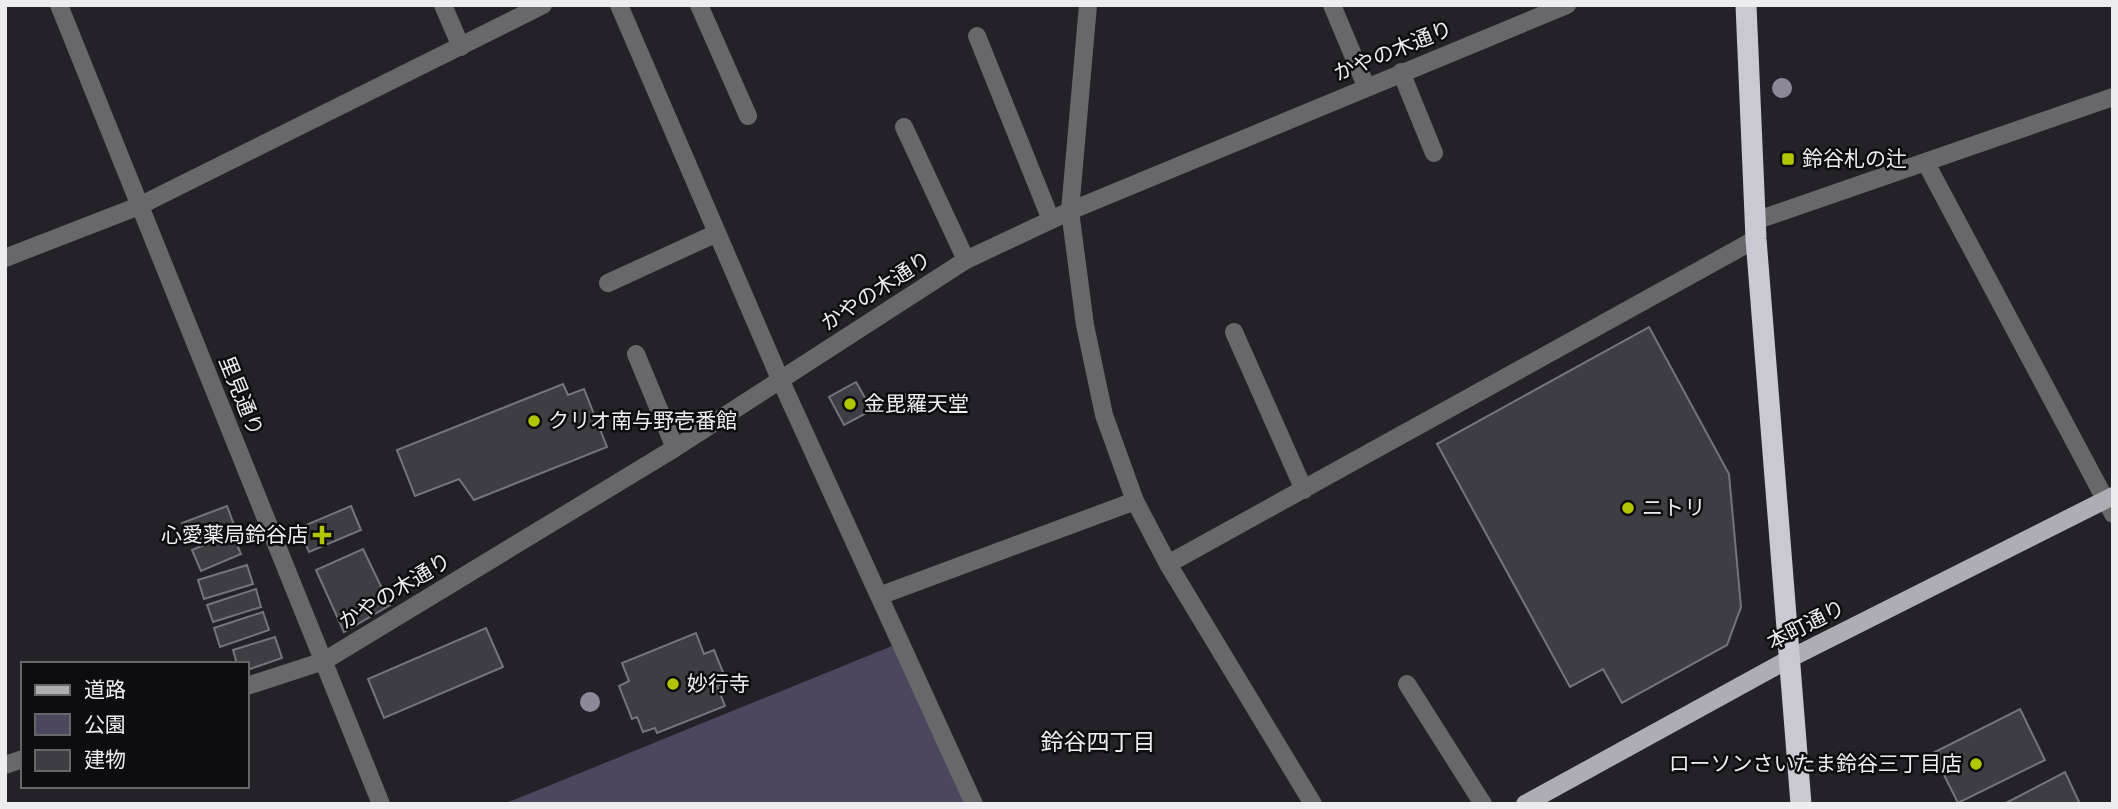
<svg xmlns="http://www.w3.org/2000/svg" width="2118" height="809" font-family="Arial,'Noto Sans JP',sans-serif">
  <style>
    .green { fill: #4d465f }
    .building { fill: #3e3d43; stroke: #75747b; stroke-width: 2 }
    .lines { fill: none; stroke-linecap: round; stroke-linejoin: round }
    .minor { stroke: #68686b; stroke-width: 18 }
    .major { stroke: #aeadb3; stroke-width: 18 }
    .highway { stroke: #cac8d0; stroke-width: 21 }
    .tree { fill: #8d8999 }
    .poi-dot { fill: #b1c500; stroke: #0d0c0f; stroke-width: 2.5 }
    .labels { text-anchor: middle; stroke-width: 5; stroke-linejoin: round; paint-order: stroke }
    .street-label { font-size: 21px; fill: #ededf1; stroke: #0d0c0f }
    .poi-label { font-size: 21px; fill: #ededf1; stroke: #0d0c0f; text-anchor: start }
    .neighbourhood-label { font-size: 23px; fill: #ededf1; stroke: #0d0c0f }
  </style>
  <rect width="100%" height="100%" fill="#242228"/>
  <path class="green" d="M892,646L969,804H504Z"/>
  <path class="building" d="M1649,327L1729,474L1741,607L1727,645L1622,703L1603,669L1570,687L1437,444Z
    M856,382L872,410L844,425L829,397Z
    M563,384L568,395L584,389L607,447L474,500L459,479L415,496L397,450Z
    M227,506L234,525L190,543L182,523Z
    M351,506L361,530L309,552L299,528Z
    M232,533L241,554L201,571L192,550Z
    M363,549L390,605L344,632L316,570Z
    M247,565L253,584L204,599L198,580Z
    M256,589L261,607L213,622L207,605Z
    M263,612L269,630L220,647L214,628Z
    M486,628L503,667L384,718L368,679Z
    M696,633L704,654L714,650L727,682L717,686L725,706L657,733L655,728L643,732L637,717L632,719L619,686L629,681L622,663Z
    M275,637L282,658L247,670V664H237L233,650Z
    M2020,709L2045,760L1958,803L1933,753Z
    M2065,772L2080,804H2004Z"/>
  <g class="lines">
    <path class="minor" d="M59,5L381,804
      M443,5L461,47
      M619,5L780,379L974,804
      M699,5L748,116
      M1088,5L1070,211L1085,325L1104,415L1135,501L1168,564L1313,804
      M1332,5L1366,86
      M977,36L1051,220
      M1401,72L1434,153
      M904,127L966,260
      M1926,163L2113,514
      M1755,221L2113,97
      M5,258L139,206L543,5
      M608,283L717,233
      M1234,332L1304,490
      M636,354L675,448
      M1168,564L1756,239
      M879,596L1135,501
      M1407,684L1483,804
      M247,686L324,661L675,448L966,260L1070,211L1567,5
      M5,765L23,759"/>
    <path class="major" d="M1525,804L1789,659L2113,496"/>
    <path class="highway" d="M1746,5L1756,239L1801,804"/>
  </g>
  <g class="tree">
    <circle cx="1782" cy="88" r="10"/>
    <circle cx="908" cy="403" r="10"/>
    <circle cx="590" cy="702" r="10"/>
  </g>
  <g class="poi-dot">
    <rect x="1781" y="152" width="14" height="14" rx="3.5"/>
    <circle cx="850" cy="404" r="7"/>
    <circle cx="534" cy="421" r="7"/>
    <circle cx="1628" cy="508" r="7"/>
    <path d="M318.5 524.5h7v7h7v7h-7v7h-7v-7h-7v-7h7z"/>
    <circle cx="673" cy="684" r="7"/>
    <circle cx="1976" cy="764" r="7"/>
  </g>
  <g class="labels">
    <g class="street-label">
      <text transform="translate(1393 51) rotate(-22)" y="7">かやの木通り</text>
      <text transform="translate(876 291) rotate(-33)" y="7">かやの木通り</text>
      <text transform="translate(241 396) rotate(68)" y="7">里見通り</text>
      <text transform="translate(395 591) rotate(-31)" y="7">かやの木通り</text>
      <text transform="translate(1806 625) rotate(-27)" y="7">本町通り</text>
    </g>
    <g class="poi-label">
      <text x="1802" y="166">鈴谷札の辻</text>
      <text x="864" y="411">金毘羅天堂</text>
      <text x="548" y="428">クリオ南与野壱番館</text>
      <text x="1642" y="515">ニトリ</text>
      <text x="308" y="542" text-anchor="end">心愛薬局鈴谷店</text>
      <text x="687" y="691">妙行寺</text>
      <text x="1962" y="771" text-anchor="end">ローソンさいたま鈴谷三丁目店</text>
    </g>
    <g class="neighbourhood-label">
      <text x="1098" y="750">鈴谷四丁目</text>
    </g>
  </g>
  <rect width="2118" height="809" fill="none" stroke="#ededf1" stroke-width="14"/>
  <rect x="21" y="662" width="228" height="126" fill="#0d0c0f" stroke="#676669" stroke-width="2"/>
  <rect x="35" y="685" width="35" height="10" fill="#aeadb3" stroke="#676669" stroke-width="2"/>
  <text x="84" y="697" font-size="21" fill="#ededf1">道路</text>
  <rect x="35" y="714" width="35" height="21" fill="#4d465f" stroke="#676669" stroke-width="2"/>
  <text x="84" y="732" font-size="21" fill="#ededf1">公園</text>
  <rect x="35" y="750" width="35" height="21" fill="#3e3d43" stroke="#676669" stroke-width="2"/>
  <text x="84" y="767" font-size="21" fill="#ededf1">建物</text>
</svg>
